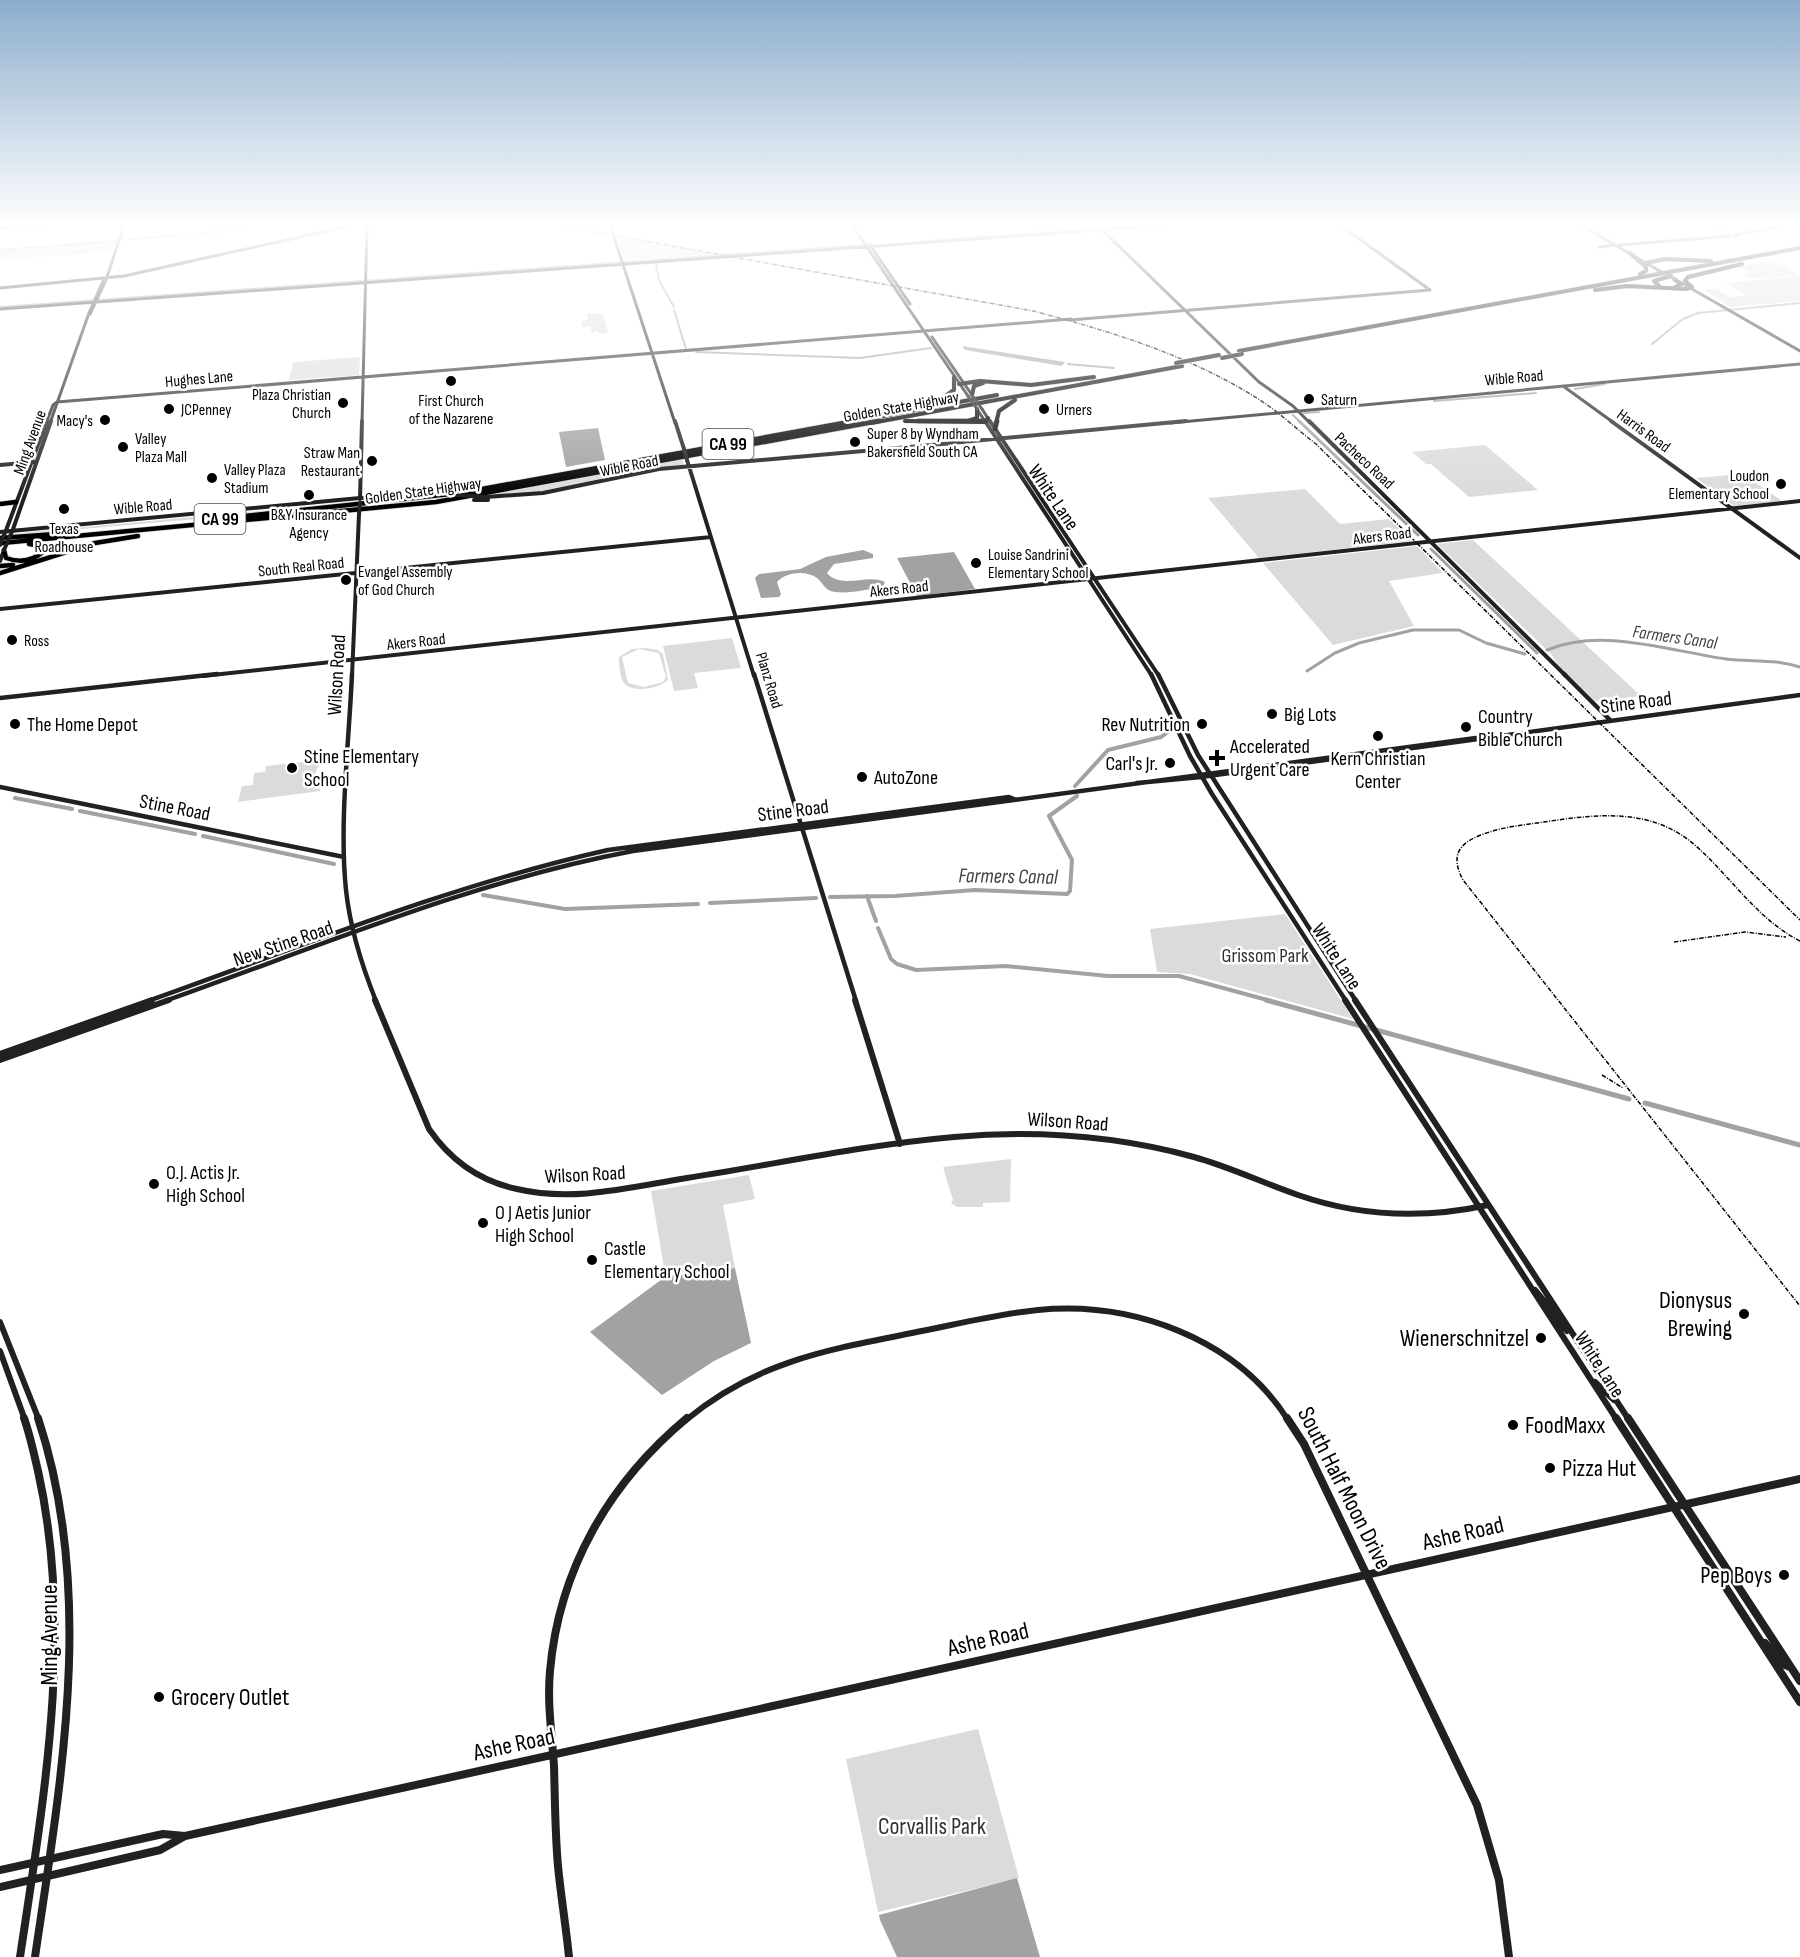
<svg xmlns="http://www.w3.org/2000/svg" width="1800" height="1957" font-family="'Sofia Sans Condensed',sans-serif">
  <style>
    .green { fill: #dbdbdb; fill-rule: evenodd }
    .water { fill: #a2a2a2 }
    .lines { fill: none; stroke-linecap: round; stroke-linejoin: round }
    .canal-far3 { stroke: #a2a2a2; stroke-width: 2 }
    .canal-far2 { stroke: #a2a2a2; stroke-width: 3 }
    .canal-far1 { stroke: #a2a2a2; stroke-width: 4 }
    .canal { stroke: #a2a2a2; stroke-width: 5 }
    .highway-far1-casing { stroke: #dbdbdb; stroke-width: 5 }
    .highway-casing { stroke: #dbdbdb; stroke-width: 6 }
    .secondary-far4 { stroke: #212121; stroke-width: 3 }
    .secondary-far3 { stroke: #212121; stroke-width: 4 }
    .secondary-far2 { stroke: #212121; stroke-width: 4.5 }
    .secondary-far1 { stroke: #212121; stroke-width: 6 }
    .secondary { stroke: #212121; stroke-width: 8 }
    .highway-far1 { stroke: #000; stroke-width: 4 }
    .highway { stroke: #000; stroke-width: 4.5 }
    .rail { stroke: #000; stroke-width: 1.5; stroke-dasharray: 4.5 1.5 1 1.5; stroke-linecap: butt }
    .highway-bridge-casing { stroke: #dbdbdb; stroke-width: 5; stroke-linecap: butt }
    .secondary-bridge-far1 { stroke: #212121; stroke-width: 3 }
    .secondary-bridge { stroke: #212121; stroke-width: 4 }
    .highway-bridge { stroke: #000; stroke-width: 4 }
    .poi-dot { fill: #000; stroke: #fff; stroke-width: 2 }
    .labels { text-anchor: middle; stroke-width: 5; stroke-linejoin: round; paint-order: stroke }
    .far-street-label { font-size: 16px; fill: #000; stroke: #fff }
    .far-poi-label { font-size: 16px; fill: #000; stroke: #fff; text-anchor: start }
    .shield { fill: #fff; stroke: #4c4c4c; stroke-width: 1.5 }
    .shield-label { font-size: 18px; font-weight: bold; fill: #000 }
    .far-water-label { font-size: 18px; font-style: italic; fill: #434343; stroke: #fff }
    .street-label { font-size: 20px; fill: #000; stroke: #fff }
    .poi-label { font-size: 20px; fill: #000; stroke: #fff; text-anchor: start }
    .park-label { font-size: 20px; fill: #323232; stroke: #fff }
    .water-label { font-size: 21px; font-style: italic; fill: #434343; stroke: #fff }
    .near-poi-label { font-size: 24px; fill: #000; stroke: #fff; text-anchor: end }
    .near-street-label { font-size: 24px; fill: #000; stroke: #fff }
    .near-park-label { font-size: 24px; fill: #323232; stroke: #fff }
  </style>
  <rect width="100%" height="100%" fill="#fff"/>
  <path class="green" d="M617,237L711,254L625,260Z
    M115,242L111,252L0,259V251Z
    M1771,260L1800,275L1753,279L1744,275L1751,272L1736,267Z
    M1800,276V301L1730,307L1704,290L1716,289L1730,297L1747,296L1725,283Z
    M587,313L603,314L608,333L599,334L598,331L592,332L590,326L583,327L581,321L588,320Z
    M360,357L359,375L289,380L293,362Z
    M1485,445L1538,490L1469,497L1431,464H1426L1412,452Z
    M682,459L684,465L615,475L537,494L482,496Z
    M1743,474L1782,501L1734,506L1696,478Z
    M1305,489L1340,524L1389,519L1412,541L1259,558L1208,498Z
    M356,502L355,505L15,535L19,533Z
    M1473,540L1641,696L1595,701L1558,665L1551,654L1437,544Z
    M1417,546L1443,573L1389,581L1414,626L1333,645L1263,563Z
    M732,638L741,668L694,673L698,688L674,691L663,646Z
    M646,648L658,650L663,654L668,680C659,688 637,693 626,685C620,681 619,664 619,657L632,649ZM639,649L659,653L666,677L663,682L644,687L628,683L622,657Z
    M327,758L317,768L314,778H320V791L238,802L242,786L253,785L254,773L265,772L266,766L311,761L314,763Z
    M1285,914L1353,1019L1190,974L1157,972L1150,929Z
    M1011,1159L1010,1202L983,1203V1207H957L951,1203L953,1200L943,1167Z
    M749,1175L755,1199L723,1205L735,1268L666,1279L651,1191Z
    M978,1729L1019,1878L878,1912L846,1759Z"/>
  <path class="water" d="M962,346L1065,362L1062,366L965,350Z
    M598,428L605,460L566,467L559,432Z
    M863,550L873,554V558L834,564L827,573C841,590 868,573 885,582L883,587C868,589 851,594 835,592C825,591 824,584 817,578C806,570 786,572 777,582L781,594L779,597L761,598L755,578L759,574L800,569L826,557Z
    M954,552L975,589L917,596L897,558Z
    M735,1268L751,1343L714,1361L662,1395L590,1332L665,1277Z
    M1017,1878L1040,1957H897L880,1920L879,1915Z"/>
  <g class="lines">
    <path class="canal-far3" d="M1713,225L1740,239
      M1104,228L1139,225
      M120,240L219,232L243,227
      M923,241L1096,228
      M0,250L116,241
      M656,264L659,280L674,307
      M0,307L861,245
      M674,310L686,349
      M1652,344L1683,319L1698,313L1800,303
      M696,352L860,358L931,348
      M1068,364L1114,368
      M1575,389L1605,384
      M1434,401L1536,393
      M1304,413L1319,412
      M1293,415L1301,423"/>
    <path class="canal-far2" d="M1299,421L1418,535
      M1431,549L1537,653
      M1547,650C1602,627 1669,651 1726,659C1751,662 1776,659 1800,667
      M1307,671L1335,653L1359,643L1413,630H1459L1486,643L1525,654"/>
    <path class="canal-far1" d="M1075,786L1108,750L1161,737L1172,729
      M15,798L72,809
      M80,811L195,834
      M203,836L334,864
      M483,895L565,909L698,904
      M867,896L876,921
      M830,897L895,896L975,890L1067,894L1070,891L1072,860L1049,816L1077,796
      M710,903L816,898
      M878,928L891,959L897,964L916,970L1006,966L1108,976H1179L1271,1001"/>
    <path class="canal" d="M1266,1000L1629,1099
      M1645,1103L1800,1145"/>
    <defs>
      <path id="highway-far1" d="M1630,253L1646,267V271L1640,274
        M1646,263L1665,259L1711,261
        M1674,279L1681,284L1674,288
        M1660,287L1654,281L1671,276
        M1595,290L1627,286L1687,289L1692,287L1685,281L1688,277L1742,264
        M1239,351L1800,248
        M1192,360L1219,355
        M959,384L980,381L1031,385L1094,377
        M972,395L974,386L983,383
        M935,403L954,390V377
        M905,421L985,422L988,418
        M968,421L977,418V409
        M845,423L997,395
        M871,423L1182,366
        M996,423L999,411L1015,400"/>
      <path id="highway" d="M918,421H986
        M995,429L997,421
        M0,504L16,502
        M208,520L460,493L854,421
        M0,538L56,534
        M2,543L436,502L879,421
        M4,550L6,558C20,563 33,561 44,551L42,546L29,544
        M0,566L13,565
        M0,573L95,543L138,536"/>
    </defs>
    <use href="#highway-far1" class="highway-far1-casing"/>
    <use href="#highway" class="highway-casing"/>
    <path class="secondary-far4" d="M610,225L675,423
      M852,225L968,396
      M1097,225L1259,382L1293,406L1310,423
      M1340,225L1430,290
      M1581,225L1658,270
      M0,228L49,225
      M1735,235L1785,225
      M870,245L910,304
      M1620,245L1729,236
      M1599,247L1615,245
      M1678,281L1800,351
      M0,288L124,276L354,225
      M0,309L1169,225
      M90,314L106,280L124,225
      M1070,320L1430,290
      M932,337L972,395
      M1563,386L1614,423
      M57,402L1071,319
      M977,409L986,423
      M982,409L991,423
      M46,423L53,405L57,402
      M50,423L89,313L104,279
      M362,423L367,225
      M1170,423L1800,364"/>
    <path class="secondary-far3" d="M675,421L684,449
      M985,421L1152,676
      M990,421L1159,676
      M1309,421L1566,676
      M1611,421L1800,558
      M951,443L1186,421
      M687,460L754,676
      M0,465L34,462
      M486,497L543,493L659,469L954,443
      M360,499L362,421
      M474,500H488
      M0,532L360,498L418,496
      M12,532L51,421
      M5,533L47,421
      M0,561L4,550
      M0,609L711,537
      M203,676L1800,501
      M352,676L359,514"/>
    <path class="secondary-far2" d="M352,674C349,742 339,824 346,890C350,928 362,966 376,1001
      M754,674L856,1001
      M1151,674L1190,756L1212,794L1346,1001
      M1158,674L1198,755L1356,1001
      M1564,674L1610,720
      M0,698L217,674
      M1137,783L1201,777L1800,695
      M0,787L344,857
      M148,1001C300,947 451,885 608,850L1009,797L1014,799
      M165,1001C318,947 473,881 633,851L1476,738"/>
    <path class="secondary-far1" d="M375,1000L429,1129C451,1161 479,1181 517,1189C572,1202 627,1188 681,1179C772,1165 863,1145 954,1137C1034,1130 1117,1136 1194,1157C1230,1167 1263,1183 1298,1195C1361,1217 1424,1219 1488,1205
      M855,1000L900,1144
      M1345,1000L1617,1420
      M1355,1000L1629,1420
      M0,1054L152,1000
      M0,1060L169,1000
      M1535,1290L1555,1314L1561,1317
      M1552,1319L1558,1321L1567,1331
      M0,1322L39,1420
      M0,1351L25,1420
      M1595,1382L1614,1400
      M686,1420C756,1362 826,1350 912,1333C954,1325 996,1314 1038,1310C1132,1301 1236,1338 1288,1420"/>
    <path class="secondary" d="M1287,1418L1304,1444L1477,1805L1499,1880L1509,1957
      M1616,1418L1800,1702
      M1628,1418L1800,1681
      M1765,1643L1783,1664L1790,1667
      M185,1836L1800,1479
      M0,1870L163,1834L185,1836L160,1850L0,1887
      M20,1957C44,1797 74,1631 38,1471C34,1454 30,1435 24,1418
      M35,1957C61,1780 96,1593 38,1418
      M569,1957C566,1927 561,1897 558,1866C555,1833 555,1800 554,1766C552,1735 547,1703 550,1671C559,1569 609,1483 687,1418"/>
    <use href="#highway-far1" class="highway-far1"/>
    <use href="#highway" class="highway"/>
    <path class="rail" d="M555,225L1033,311C1114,332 1195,357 1266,404C1283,416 1299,431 1316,444L1800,920
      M1800,941C1757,919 1731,877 1696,846C1652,807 1597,814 1544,822C1523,825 1501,827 1481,835C1457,844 1451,857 1463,880L1800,1306
      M1674,942L1745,932L1786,937
      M1602,1075L1623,1088"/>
    <defs>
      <path id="highway-bridge" d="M1222,358L1242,354
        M1176,363L1192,360"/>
    </defs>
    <use href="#highway-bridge" class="highway-bridge-casing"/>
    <path class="secondary-bridge-far1" d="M1658,270L1674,279
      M972,395L982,409
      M968,396L977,409"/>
    <path class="secondary-bridge" d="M684,449L687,460
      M428,493L486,497
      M359,514L360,503
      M0,545L4,535
      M4,550L11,534"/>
    <use href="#highway-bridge" class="highway-bridge"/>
  </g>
  <linearGradient id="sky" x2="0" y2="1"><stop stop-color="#8cadcc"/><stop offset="0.45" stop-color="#fff"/><stop offset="1" stop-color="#fff" stop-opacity="0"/></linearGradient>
  <rect width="1800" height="499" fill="url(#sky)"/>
  <g class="poi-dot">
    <circle cx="451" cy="381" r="6"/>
    <circle cx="1309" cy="399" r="6"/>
    <circle cx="343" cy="403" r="6"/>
    <circle cx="169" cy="409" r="6"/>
    <circle cx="1044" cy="409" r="6"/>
    <circle cx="105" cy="420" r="6"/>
    <circle cx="855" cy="442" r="6"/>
    <circle cx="123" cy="447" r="6"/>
    <circle cx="372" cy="461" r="6"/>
    <circle cx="212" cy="478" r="6"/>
    <circle cx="1781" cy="484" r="6"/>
    <circle cx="309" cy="495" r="6"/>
    <circle cx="64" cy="509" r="6"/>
    <circle cx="976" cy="563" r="6"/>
    <circle cx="346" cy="580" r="6"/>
    <circle cx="12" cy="640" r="6"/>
    <circle cx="1272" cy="714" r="6"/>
    <circle cx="15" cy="724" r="6"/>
    <circle cx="1202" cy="724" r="6"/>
    <circle cx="1466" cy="727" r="6"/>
    <circle cx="1378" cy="736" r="6"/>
    <path d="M1214 749h6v6h6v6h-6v6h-6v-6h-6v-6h6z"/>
    <circle cx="1170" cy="763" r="6"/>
    <circle cx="292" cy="768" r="6"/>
    <circle cx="862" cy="777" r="6"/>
    <circle cx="154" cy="1184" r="6"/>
    <circle cx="483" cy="1223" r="6"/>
    <circle cx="592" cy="1260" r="6"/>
    <circle cx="1744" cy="1314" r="6"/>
    <circle cx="1541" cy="1338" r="6"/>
    <circle cx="1513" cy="1425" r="6"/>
    <circle cx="1550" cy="1468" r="6"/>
    <circle cx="1784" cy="1575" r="6"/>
    <circle cx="159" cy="1697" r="6"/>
  </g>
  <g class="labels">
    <g class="far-street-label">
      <text transform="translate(1514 377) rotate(-5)" y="6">Wible Road</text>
      <text transform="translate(199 378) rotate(-5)" y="6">Hughes Lane</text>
      <text transform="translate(901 406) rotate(-10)" y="6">Golden State Highway</text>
      <text transform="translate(1644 430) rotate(36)" y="6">Harris Road</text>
      <text transform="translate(29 442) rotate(-70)" y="6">Ming Avenue</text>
      <text transform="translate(1365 460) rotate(43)" y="6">Pacheco Road</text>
      <text transform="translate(629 465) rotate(-11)" y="6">Wible Road</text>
      <text transform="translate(423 490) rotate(-8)" y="6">Golden State Highway</text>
      <text transform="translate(143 506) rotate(-5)" y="6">Wible Road</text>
      <text transform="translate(1382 535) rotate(-7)" y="6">Akers Road</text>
      <text transform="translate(301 566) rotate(-6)" y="6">South Real Road</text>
      <text transform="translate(899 588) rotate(-6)" y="6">Akers Road</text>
      <text transform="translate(416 641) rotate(-6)" y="6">Akers Road</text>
      <text transform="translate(770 680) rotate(73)" y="6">Planz Road</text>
    </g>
    <g class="far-poi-label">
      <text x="331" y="400" text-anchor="end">Plaza Christian<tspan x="331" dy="18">Church</tspan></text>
      <text x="1321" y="405">Saturn</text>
      <text x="451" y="406" text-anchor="middle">First Church<tspan x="451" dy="18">of the Nazarene</tspan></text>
      <text x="181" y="415">JCPenney</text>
      <text x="1056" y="415">Urners</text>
      <text x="93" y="426" text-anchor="end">Macy's</text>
      <text x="867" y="439">Super 8 by Wyndham<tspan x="867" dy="18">Bakersfield South CA</tspan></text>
      <text x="135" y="444">Valley<tspan x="135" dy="18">Plaza Mall</tspan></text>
      <text x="360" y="458" text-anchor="end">Straw Man<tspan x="360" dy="18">Restaurant</tspan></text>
      <text x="224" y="475">Valley Plaza<tspan x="224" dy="18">Stadium</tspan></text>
      <text x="1769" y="481" text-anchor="end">Loudon<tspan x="1769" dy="18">Elementary School</tspan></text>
      <text x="309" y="520" text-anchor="middle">B&amp;Y Insurance<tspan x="309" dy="18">Agency</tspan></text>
      <text x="64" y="534" text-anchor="middle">Texas<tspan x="64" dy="18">Roadhouse</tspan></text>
      <text x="988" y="560">Louise Sandrini<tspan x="988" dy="18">Elementary School</tspan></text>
      <text x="358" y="577">Evangel Assembly<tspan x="358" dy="18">of God Church</tspan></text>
      <text x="24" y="646">Ross</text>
    </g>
    <g class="shield">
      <rect x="702.5" y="429" width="51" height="30" rx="4.5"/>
      <rect x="194.5" y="504" width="51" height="30" rx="4.5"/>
    </g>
    <g class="shield-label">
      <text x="728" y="450">CA 99</text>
      <text x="220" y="525">CA 99</text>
    </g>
    <g class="far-water-label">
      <text transform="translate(1675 637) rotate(8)" y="6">Farmers Canal</text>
    </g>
    <g class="street-label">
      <text transform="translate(1054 497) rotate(56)" y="7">White Lane</text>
      <text transform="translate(336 675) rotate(-87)" y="7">Wilson Road</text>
      <text transform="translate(1636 702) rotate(-7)" y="7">Stine Road</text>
      <text transform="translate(175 807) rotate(11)" y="7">Stine Road</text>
      <text transform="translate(793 810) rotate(-7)" y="7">Stine Road</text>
      <text transform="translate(283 943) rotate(-19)" y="7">New Stine Road</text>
      <text transform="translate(1337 956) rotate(57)" y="7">White Lane</text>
      <text transform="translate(1068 1121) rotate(4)" y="7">Wilson Road</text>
      <text transform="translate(585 1174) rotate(-3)" y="7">Wilson Road</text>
      <text transform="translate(1600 1364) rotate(57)" y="7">White Lane</text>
    </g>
    <g class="poi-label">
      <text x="1284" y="721">Big Lots</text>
      <text x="1478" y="723">Country<tspan x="1478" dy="23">Bible Church</tspan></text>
      <text x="27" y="731">The Home Depot</text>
      <text x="1190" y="731" text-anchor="end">Rev Nutrition</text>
      <text x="1230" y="753">Accelerated<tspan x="1230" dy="23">Urgent Care</tspan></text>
      <text x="304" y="763">Stine Elementary<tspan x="304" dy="23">School</tspan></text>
      <text x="1378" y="765" text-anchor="middle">Kern Christian<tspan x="1378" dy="23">Center</tspan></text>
      <text x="1158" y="770" text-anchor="end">Carl's Jr.</text>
      <text x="874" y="784">AutoZone</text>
      <text x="166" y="1179">O.J. Actis Jr.<tspan x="166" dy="23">High School</tspan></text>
      <text x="495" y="1219">O J Aetis Junior<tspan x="495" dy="23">High School</tspan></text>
      <text x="604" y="1255">Castle<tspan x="604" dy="23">Elementary School</tspan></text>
    </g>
    <g class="park-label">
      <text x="1265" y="962">Grissom Park</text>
    </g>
    <g class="water-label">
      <text transform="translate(1008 876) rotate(1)" y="7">Farmers Canal</text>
    </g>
    <g class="near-poi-label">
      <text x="1732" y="1308">Dionysus<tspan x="1732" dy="28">Brewing</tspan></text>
      <text x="1529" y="1346">Wienerschnitzel</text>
      <text x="1525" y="1433" text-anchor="start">FoodMaxx</text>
      <text x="1562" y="1476" text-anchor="start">Pizza Hut</text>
      <text x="1772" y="1583">Pep Boys</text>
      <text x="171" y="1705" text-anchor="start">Grocery Outlet</text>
    </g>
    <g class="near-street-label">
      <text transform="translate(1345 1488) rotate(63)" y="8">South Half Moon Drive</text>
      <text transform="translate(1463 1533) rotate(-13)" y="8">Ashe Road</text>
      <text transform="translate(49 1635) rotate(-90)" y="8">Ming Avenue</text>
      <text transform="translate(988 1639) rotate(-13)" y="8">Ashe Road</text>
      <text transform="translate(514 1744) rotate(-12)" y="8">Ashe Road</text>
    </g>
    <g class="near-park-label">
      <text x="932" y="1834">Corvallis Park</text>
    </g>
  </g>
</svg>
